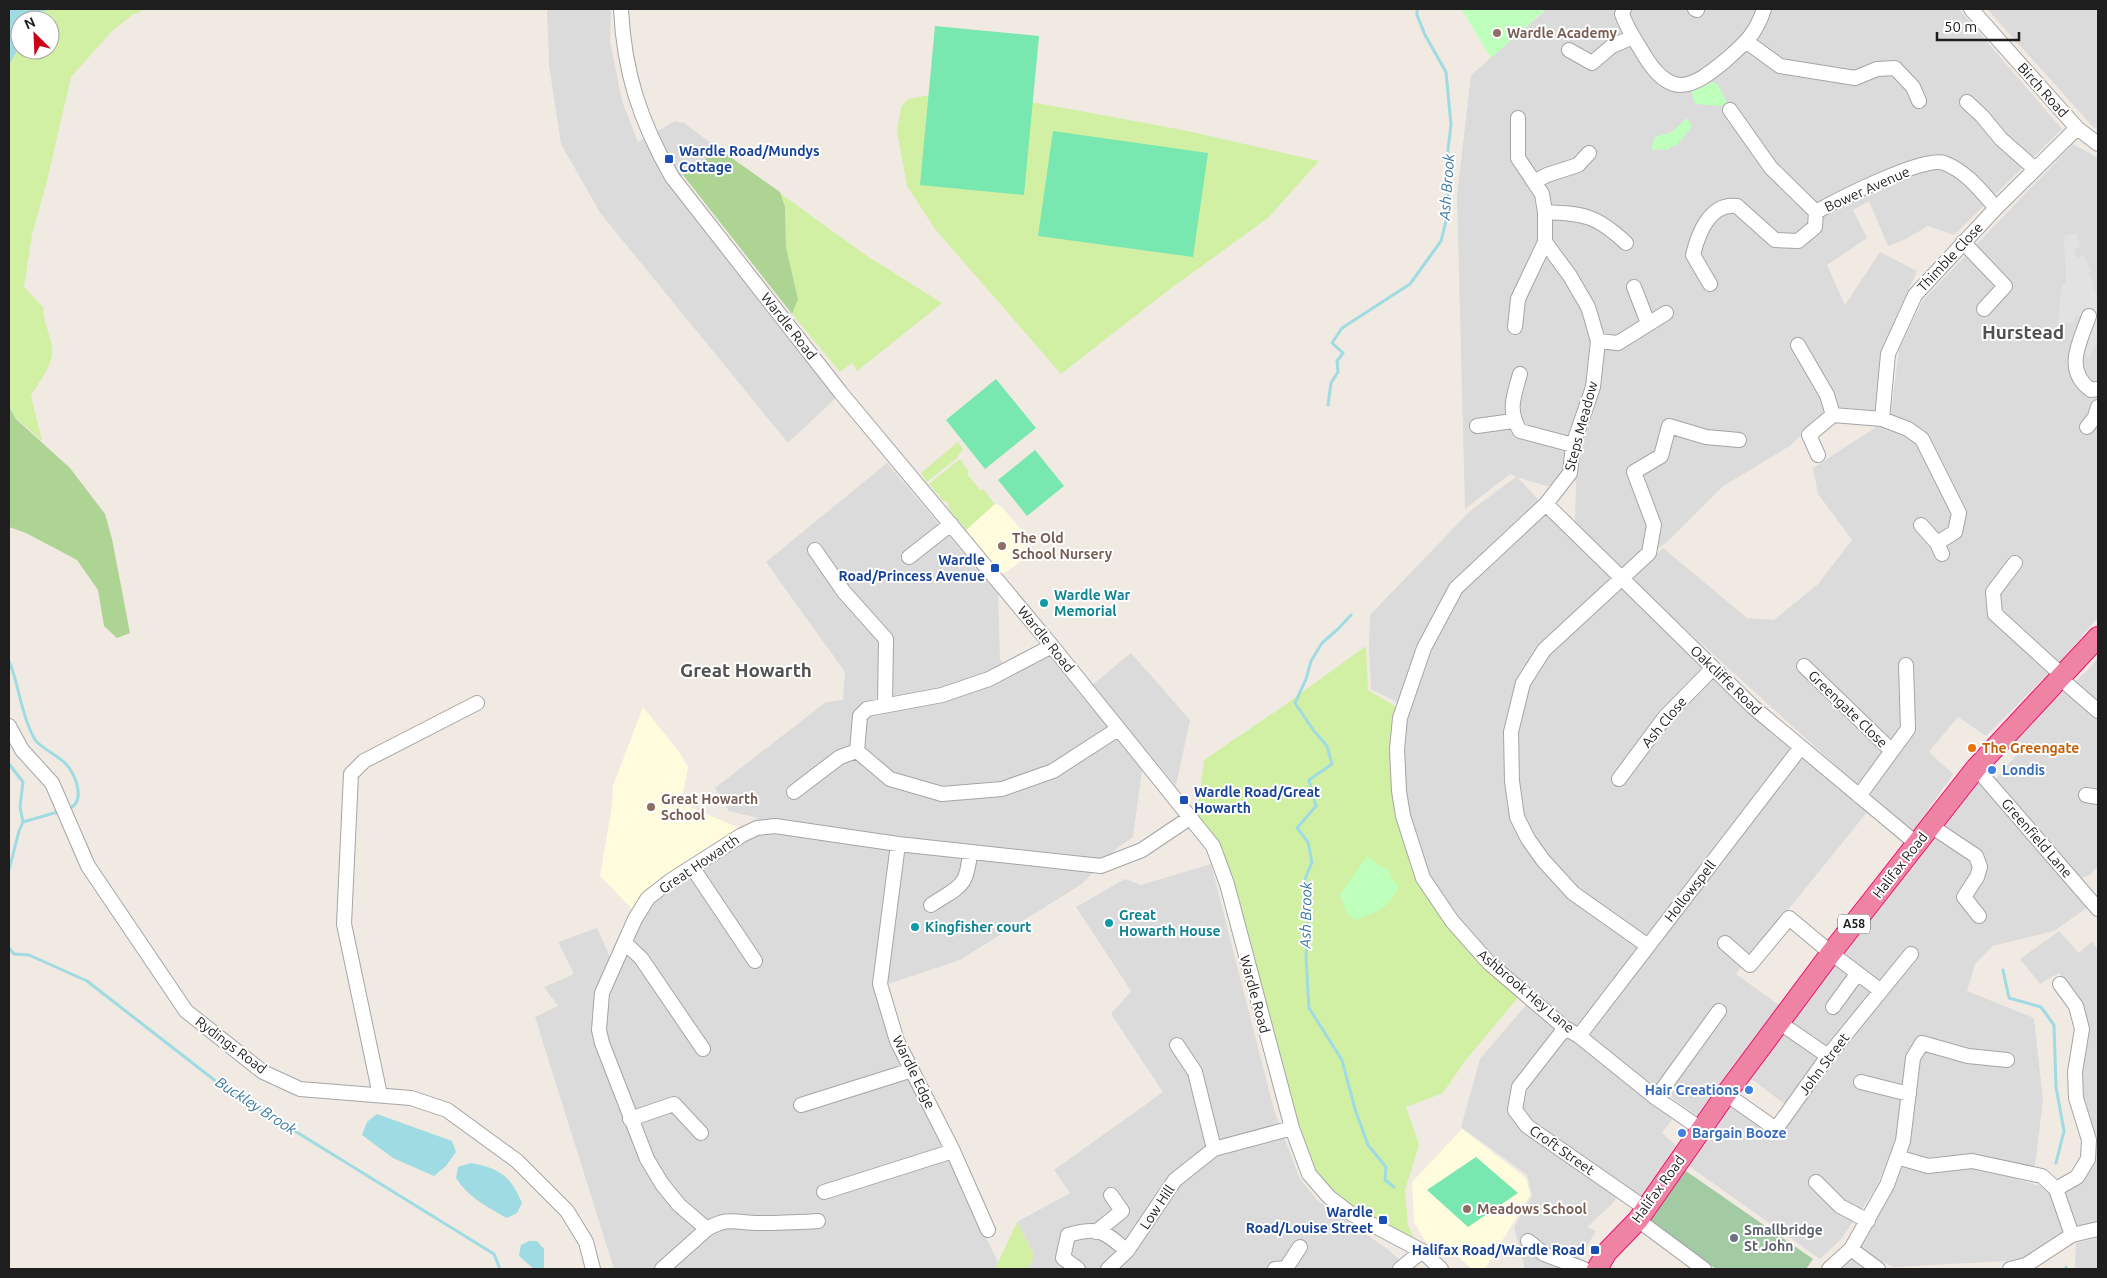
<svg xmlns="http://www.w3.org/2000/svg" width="2107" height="1278" font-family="Ubuntu,sans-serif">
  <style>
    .residential { fill: #dcdbdb }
    .education { fill: #fffbdd }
    .grass { fill: #d2f0a4 }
    .forest { fill: #aed493 }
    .cemetery { fill: #a2cba3 }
    .park { fill: #beffbb }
    .pitch { fill: #79e7b0 }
    .parking { fill: #e2e2e2 }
    .water { fill: #9fdbe2 }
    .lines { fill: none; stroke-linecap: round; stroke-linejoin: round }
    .stream { stroke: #9fdbe2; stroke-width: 3 }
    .minor-casing { stroke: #a5a5a5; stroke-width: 16 }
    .highway-casing { stroke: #ec1276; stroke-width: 22 }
    .minor { stroke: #fff; stroke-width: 14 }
    .highway { stroke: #ef83a3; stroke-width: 20 }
    .education-dot { fill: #8d6e63; stroke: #fff; stroke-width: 2 }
    .transit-dot { fill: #1a4fb4; stroke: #fff; stroke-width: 2 }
    .culture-dot { fill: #0f9aa8; stroke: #fff; stroke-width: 2 }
    .food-dot { fill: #e8710a; stroke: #fff; stroke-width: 2 }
    .shop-dot { fill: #3f7fe0; stroke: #fff; stroke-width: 2 }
    .worship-dot { fill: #6b7280; stroke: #fff; stroke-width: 2 }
    .labels { text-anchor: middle; stroke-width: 4; stroke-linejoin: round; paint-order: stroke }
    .shield { fill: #fff; stroke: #626262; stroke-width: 1 }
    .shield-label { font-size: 12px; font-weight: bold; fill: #1e1e1e }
    .education-label { font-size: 14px; font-weight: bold; fill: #785e54; stroke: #fff; text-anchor: start }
    .street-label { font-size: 14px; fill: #1e1e1e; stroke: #fff }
    .transit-label { font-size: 14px; font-weight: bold; fill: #164399; stroke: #fff; text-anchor: end }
    .culture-label { font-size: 14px; font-weight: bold; fill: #0d838f; stroke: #fff; text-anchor: start }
    .food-label { font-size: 14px; font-weight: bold; fill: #c56008; stroke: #fff; text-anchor: start }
    .shop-label { font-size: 14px; font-weight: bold; fill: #366cbe; stroke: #fff; text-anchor: start }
    .worship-label { font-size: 14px; font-weight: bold; fill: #5b616d; stroke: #fff; text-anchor: start }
    .water-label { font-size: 15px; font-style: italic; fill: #3a789f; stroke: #fff }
    .district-label { font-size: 19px; font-weight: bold; fill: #515151; stroke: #fff }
  </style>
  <rect width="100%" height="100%" fill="#f0eae3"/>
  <path class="residential" d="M547,9H611L610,41L622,101L638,142L675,121L684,123L719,149L676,181L841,393L788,443L601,214L561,144L549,65Z
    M1547,9H1959L2062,129L1954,235L1928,226L1906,239L1888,246L1869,201L1853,210L1867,238L1827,265L1845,305L1880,252L1917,271L1880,355L1877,411L1837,407L1810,426L1791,445L1722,487L1666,543L1622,571L1575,524L1576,481L1546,486L1517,477L1583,546L1868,811L1736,974L1779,1005L1697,1116L1554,1013L1470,940L1426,877L1400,790L1406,707L1371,689L1369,646L1370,615L1470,511L1516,477L1510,474L1465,509L1457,196L1471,75Z
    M1987,9H2098V129L2093,127Z
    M2073,144L2098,158V617L2062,660L1986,736L1958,717L1929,752L1953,774L1911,834L1630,579L1663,548L1747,618L1774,620L1818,584L1852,540L1818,494L1813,468L1878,426L1891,412L1899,349L1923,300Z
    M887,463L998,594L1000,659L1011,674L1049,654L1142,770L1133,837L1116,849L1082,884L960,960L876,988L887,1035L998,1262L995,1269H614L535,1017L558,1006L544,987L574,974L558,942L597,928L610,957L632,909L758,818L729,811L715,788L826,702L843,700L845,672L766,562Z
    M1131,653L1190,720L1176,786L1092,685Z
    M2098,657V866L2090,875L2078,879L1993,782L2019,752L2012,738L2090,668Z
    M1975,774L2091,905L2054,931L1993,946L1975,964L1967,991L2034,1018L2043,1100L2035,1166L1963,1154L1925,1158L1893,1148L1876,1188L1841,1239L1820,1259L1686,1164L1736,1093L1775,1120L1786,1105L1750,1078Z
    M1211,864L1274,1110L1300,1179L1318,1201L1386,1248L1410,1269H1028L1034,1255L1017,1222L1070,1193L1054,1170L1163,1092L1111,1014L1131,991L1076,907L1125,879L1141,885Z
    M2059,931L2079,953L2092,941L2098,950V1222L2076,1226L2063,1192L2084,1178L2096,1154L2092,1128L2079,1090L2086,1022L2076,994L2059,973L2040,984L2020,959Z
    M1527,1004L1676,1114L1662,1133L1679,1148L1642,1198L1618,1196L1612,1204L1587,1227L1596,1231L1574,1269H1525L1514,1227L1532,1195L1527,1175L1461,1127L1480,1059Z
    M1903,1165L1971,1166L2048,1188L2064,1233L2026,1260L1894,1267L1870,1257L1859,1246Z
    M2098,1238V1269H2075L2076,1243Z
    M1849,1257L1867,1269H1832Z"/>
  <path class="education" d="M995,504L1002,507L1026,535L1025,558L1002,575L966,530Z
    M643,707L680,753L688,767L681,803L739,828L653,887L632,909L600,876L612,806L613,786Z
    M1462,1129L1526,1178L1530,1195L1485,1269H1472L1458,1257L1425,1241L1414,1222L1412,1182Z"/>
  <path class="grass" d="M54,9H146L132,15L112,31L71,77L47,181L32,235L24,287L43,307C43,323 51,334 52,349C54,366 38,382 31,396L42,441L16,418L9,407V65L20,45V50H50V20H34L39,12Z
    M930,95L1037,103L1183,130L1319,161L1268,218L1166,292L1061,374L935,229L907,186L897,131L901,107L908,99Z
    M780,193L864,254L942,303L857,371L852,363L840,372L792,314L798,299L786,247L785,207Z
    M958,442L963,449L956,459L927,482L921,473Z
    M960,459L969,472L967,474L981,491L983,489L995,504L966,530L950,510L947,502L943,501L929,484Z
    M1366,646L1368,690L1400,709L1394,748L1421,881L1521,994L1465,1061L1443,1093L1406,1107L1419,1145L1405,1190L1408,1225L1417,1245L1352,1210L1312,1172L1295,1126L1232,882L1193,813L1199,800L1204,760L1279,709Z
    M1017,1222L1034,1255L1028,1269H995Z"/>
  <path class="forest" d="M719,149L780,192L785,207L786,247L798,299L792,314L683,175Z
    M9,407L16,419L70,468L105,514L112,539L130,633L117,638L104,626L98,590L77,560L26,533L9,527Z"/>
  <path class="cemetery" d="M1683,1169L1813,1259L1806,1269H1716L1645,1220Z"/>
  <path class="park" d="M1461,9H1546L1491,58Z
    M1712,82L1717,84L1727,102L1721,106L1695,104L1692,92Z
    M1687,118L1692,126L1676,146H1671L1669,150L1659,149L1654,151L1651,147L1655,137L1672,132Z
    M1367,856L1378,865L1389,870L1391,878L1399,887C1387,909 1378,912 1355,920L1347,914L1340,895Z"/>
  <path class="pitch" d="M935,26L1039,36L1024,195L920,185Z
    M1053,131L1208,153L1193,257L1038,236Z
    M996,379L1036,428L985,469L946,420Z
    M1035,450L1064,486L1027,516L998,480Z
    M1476,1157L1518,1193L1468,1227L1427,1190Z"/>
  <path class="parking" d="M2076,233L2080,246L2074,250L2077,258L2084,255L2091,271L2088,273L2095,286L2093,287L2098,301V340L2090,358L2082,355L2083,315L2076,317L2074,323H2058L2062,284L2066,282L2064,236Z"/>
  <path class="water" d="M9,9H54L39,12L34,20H20V45L9,65Z
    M377,1114L452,1141L456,1152L446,1166L434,1176L393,1158L362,1135L367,1122Z
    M471,1163C500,1169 510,1175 522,1203L517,1213L507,1218C487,1207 468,1197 456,1178L458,1167Z
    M529,1241H537L544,1249V1269H534L519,1256L521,1245Z"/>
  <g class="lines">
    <path class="stream" d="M1328,405L1331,383L1338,372L1337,361L1343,353L1332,343L1342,328L1410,284L1441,241L1448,213V149L1451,125L1446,72L1425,35L1417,15V9
      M1351,615L1338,629L1322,643L1311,661L1306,679L1295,703L1314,731L1327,746L1332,764L1309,780L1316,806L1297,828L1308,842L1312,862L1305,879L1309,907L1306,958L1309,1008L1342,1060L1355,1109L1368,1145L1386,1167L1385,1180L1394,1187
      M9,661C18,682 20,706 29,727C31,732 34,740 38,743C47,751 58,756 66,764C76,774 87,804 67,809
      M9,764L23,782L20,807L23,822
      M9,870L19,831L23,822L61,811
      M9,948L14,954L29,955L87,981L222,1086L494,1254L500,1269
      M2003,970L2009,998L2041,1007L2054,1025L2056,1087L2064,1131L2056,1163
      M2066,1269V1267"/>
    <defs>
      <path id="minor" d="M621,9C624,72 640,121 672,177L841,393L1052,646L1213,846L1227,884L1292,1128L1309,1174L1329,1197L1350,1213L1422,1251L1441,1269
        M1624,9L1622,14C1627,29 1636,41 1644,55C1671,99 1691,89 1726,60C1745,43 1756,34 1764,9
        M1695,9L1697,10
        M1971,9L2077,128L2098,144
        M1747,42L1780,66L1855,78L1877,69L1895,68L1913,87L1919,101
        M1569,50L1592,63L1612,46L1633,37
        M1967,102L1982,116L2001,139L2035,169
        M1730,110L1771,168L1816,212
        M1518,118V158L1534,182
        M1589,153L1578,165L1547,175L1534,182L1542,194L1545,212V242L1570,276L1588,307L1592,320L1598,341L1593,387L1573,445L1570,473L1546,504L1456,588L1424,648L1400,718L1397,749L1399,791L1403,816L1423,878L1452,921L1489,963L1565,1028L1579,1036L1656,1098L1701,1129
        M1545,212C1585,214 1596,215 1626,243
        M1963,242L2005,286L1984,309
        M1710,284L1693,255C1698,234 1710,202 1737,206L1775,240L1798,241L1815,227L1816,212C1837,200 1925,155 1944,163C1966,171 1981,191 1996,208
        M1634,287L1648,323
        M2089,316C2080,342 2063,370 2091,390L2098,389
        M1515,327L1518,299L1545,242
        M1598,341L1618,343L1666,313
        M1798,345L1827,395L1833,415L1882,419L1908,429L1922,439L1959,513L1955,532L1937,543L1942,554
        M1520,374C1514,396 1507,410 1520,431L1573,445
        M1882,419L1888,354L1915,295L1996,208L2077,128
        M1477,426L1513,421
        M2087,427L2095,417L2098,407
        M1818,455L1809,435L1833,415
        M1546,504L1753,707L1917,844
        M1921,525L1937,543
        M815,550L844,592L886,639L885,704
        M909,557L951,524
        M2015,563L1993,592L1995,614L2063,676
        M1804,666L1892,751
        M2060,678L2098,711
        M9,726L22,750L52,783L88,866L186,1011L263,1072L300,1089L411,1098L447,1110L517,1161L567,1211L586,1242L593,1269
        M857,751L890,779L942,794L1002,789L1053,771L1118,729
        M857,751L860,716L867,709L942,695L989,679L1052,646
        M1976,768L2098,909
        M1619,779L1665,717L1713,668
        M794,792L840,757L857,751
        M2086,795L2098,797
        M1859,796L1908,729L1906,665
        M1931,826L1976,856L1980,867L1977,877L1964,897L1979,916
        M898,844L880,984L897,1041L953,1151L988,1230
        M692,867L755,961
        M931,905C959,886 967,889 970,852
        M625,943L641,958L703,1049
        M1725,943L1750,965L1789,918L1831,953L1881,991
        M1648,946L1573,893L1543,860L1528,839L1517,817L1512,781L1511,732L1523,683L1544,650L1649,553L1654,525L1634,472L1661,456L1669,426L1706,437L1739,440
        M1833,1007L1857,974
        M1780,1023L1828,1056
        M1565,1028L1519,1087L1515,1110L1527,1126L1645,1208
        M1579,1036L1801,747
        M1177,1045L1195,1072L1214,1149
        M1861,1082L1909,1094
        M1726,1094L1776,1129L1828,1056L1911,954
        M380,1095L344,924L351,774L364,761L477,703
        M1656,1098L1719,1011
        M801,1105L912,1070
        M630,1119L674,1104L701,1133
        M1897,1157L1928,1166L1972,1161L2042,1176L2056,1189L2072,1235
        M1816,1182L1840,1206L1868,1221
        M2056,1189L2077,1177L2088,1159L2089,1140L2076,1098L2075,1072L2082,1029L2076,1006L2060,984
        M824,1192L953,1151
        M1638,1220L1704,1269
        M818,1221C798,1222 779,1223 759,1223C737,1223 728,1216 707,1229L679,1205L662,1184L647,1159L602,1043L599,1030L602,993L635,919L648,898L670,881L742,835L757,828L775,826L898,844L1101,866L1142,850L1191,817
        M1096,1232L1122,1211L1111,1195
        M1528,1241L1544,1254L1584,1269
        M1851,1249L1878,1269
        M662,1269L707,1229
        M1078,1269L1063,1258L1068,1235C1099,1226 1104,1231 1127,1251
        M1108,1269L1127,1251L1175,1180L1214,1149L1292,1128
        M1275,1269L1286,1268L1300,1247
        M1400,1269L1422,1251
        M1829,1269L1851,1249L1887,1185L1903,1141L1913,1058L1922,1043L1968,1056L2007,1060
        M2010,1269L2026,1265L2072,1235L2098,1229"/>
      <path id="highway" d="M1597,1269L1607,1252L1638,1220L1726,1094L1831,953L1976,768L2098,637"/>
    </defs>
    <use href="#minor" class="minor-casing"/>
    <use href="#highway" class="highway-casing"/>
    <use href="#minor" class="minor"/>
    <use href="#highway" class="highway"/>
  </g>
  <g class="education-dot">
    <circle cx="1497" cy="33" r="5"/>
    <circle cx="1002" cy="546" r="5"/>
    <circle cx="651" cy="807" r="5"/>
    <circle cx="1467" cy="1209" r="5"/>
  </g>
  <g class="transit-dot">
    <rect x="664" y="154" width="10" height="10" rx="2.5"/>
    <rect x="990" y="563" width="10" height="10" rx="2.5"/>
    <rect x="1179" y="795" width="10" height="10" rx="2.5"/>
    <rect x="1378" y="1215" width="10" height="10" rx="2.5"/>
    <rect x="1590" y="1245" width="10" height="10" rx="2.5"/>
  </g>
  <g class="culture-dot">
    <circle cx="1044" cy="603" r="5"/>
    <circle cx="1109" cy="923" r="5"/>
    <circle cx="915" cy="927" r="5"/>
  </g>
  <circle class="food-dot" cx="1972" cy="748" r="5"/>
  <g class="shop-dot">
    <circle cx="1992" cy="770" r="5"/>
    <circle cx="1749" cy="1090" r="5"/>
    <circle cx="1682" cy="1133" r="5"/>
  </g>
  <circle class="worship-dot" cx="1734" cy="1238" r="5"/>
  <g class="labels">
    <rect class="shield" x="1838" y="914.5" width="32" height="19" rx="4"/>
    <g class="shield-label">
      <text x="1854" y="928">A58</text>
    </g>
    <g class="education-label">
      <text x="1507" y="38">Wardle Academy</text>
      <text x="1012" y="543">The Old<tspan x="1012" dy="16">School Nursery</tspan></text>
      <text x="661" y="804">Great Howarth<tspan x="661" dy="16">School</tspan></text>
      <text x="1477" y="1214">Meadows School</text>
    </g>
    <g class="street-label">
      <text transform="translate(2043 90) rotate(48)" y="5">Birch Road</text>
      <text transform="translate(1867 189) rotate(-24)" y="5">Bower Avenue</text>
      <text transform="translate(1950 257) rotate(-47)" y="5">Thimble Close</text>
      <text transform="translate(789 326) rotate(52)" y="5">Wardle Road</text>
      <text transform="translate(1581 426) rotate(-75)" y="5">Steps Meadow</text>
      <text transform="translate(1046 639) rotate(51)" y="5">Wardle Road</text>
      <text transform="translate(1726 680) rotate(44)" y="5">Oakcliffe Road</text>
      <text transform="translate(1848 709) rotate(44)" y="5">Greengate Close</text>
      <text transform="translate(1664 722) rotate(-50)" y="5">Ash Close</text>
      <text transform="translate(2037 838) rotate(49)" y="5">Greenfield Lane</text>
      <text transform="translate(699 864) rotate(-34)" y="5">Great Howarth</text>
      <text transform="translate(1900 865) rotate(-52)" y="5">Halifax Road</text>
      <text transform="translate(1690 891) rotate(-52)" y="5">Hollowspell</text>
      <text transform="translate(1526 991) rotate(40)" y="5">Ashbrook Hey Lane</text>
      <text transform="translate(1255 994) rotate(75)" y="5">Wardle Road</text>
      <text transform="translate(231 1045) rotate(37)" y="5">Rydings Road</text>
      <text transform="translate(1824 1064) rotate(-53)" y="5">John Street</text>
      <text transform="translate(914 1072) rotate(64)" y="5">Wardle Edge</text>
      <text transform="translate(1562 1150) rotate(35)" y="5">Croft Street</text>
      <text transform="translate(1658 1189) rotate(-54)" y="5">Halifax Road</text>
      <text transform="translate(1157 1207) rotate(-56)" y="5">Low Hill</text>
    </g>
    <g class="transit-label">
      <text x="679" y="156" text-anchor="start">Wardle Road/Mundys<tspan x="679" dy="16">Cottage</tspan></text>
      <text x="985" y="565">Wardle<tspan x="985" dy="16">Road/Princess Avenue</tspan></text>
      <text x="1194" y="797" text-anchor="start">Wardle Road/Great<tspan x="1194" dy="16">Howarth</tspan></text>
      <text x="1373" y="1217">Wardle<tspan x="1373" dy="16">Road/Louise Street</tspan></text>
      <text x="1585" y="1255">Halifax Road/Wardle Road</text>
    </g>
    <g class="culture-label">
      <text x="1054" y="600">Wardle War<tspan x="1054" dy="16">Memorial</tspan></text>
      <text x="1119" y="920">Great<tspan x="1119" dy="16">Howarth House</tspan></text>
      <text x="925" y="932">Kingfisher court</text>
    </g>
    <g class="food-label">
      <text x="1982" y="753">The Greengate</text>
    </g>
    <g class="shop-label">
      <text x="2002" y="775">Londis</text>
      <text x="1739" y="1095" text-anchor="end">Hair Creations</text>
      <text x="1692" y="1138">Bargain Booze</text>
    </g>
    <g class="worship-label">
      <text x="1744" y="1235">Smallbridge<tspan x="1744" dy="16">St John</tspan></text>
    </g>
    <g class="water-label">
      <text transform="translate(1447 187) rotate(-86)" y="5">Ash Brook</text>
      <text transform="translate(1306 915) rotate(-89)" y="5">Ash Brook</text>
      <text transform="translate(256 1106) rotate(33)" y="5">Buckley Brook</text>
    </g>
    <g class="district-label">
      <text x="2023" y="339">Hurstead</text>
      <text x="746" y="677">Great Howarth</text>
    </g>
  </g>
  <rect width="2107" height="1278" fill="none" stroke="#1e1e1e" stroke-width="20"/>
  <g transform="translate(35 35) rotate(336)"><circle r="24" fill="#ffffff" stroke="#a5a5a5"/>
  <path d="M0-4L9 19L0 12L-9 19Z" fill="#cc0017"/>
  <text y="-8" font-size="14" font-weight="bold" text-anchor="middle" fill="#1e1e1e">N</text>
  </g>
  <path d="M1937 32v8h82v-8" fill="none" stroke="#1e1e1e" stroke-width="2.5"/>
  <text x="1944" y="32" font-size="15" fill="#1e1e1e" stroke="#ffffff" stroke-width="4" paint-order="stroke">50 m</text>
</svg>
